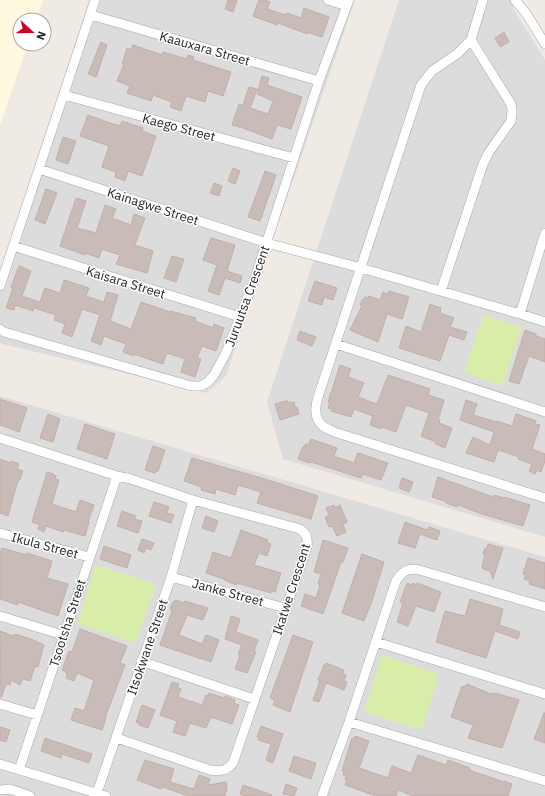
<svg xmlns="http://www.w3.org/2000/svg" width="545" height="796" font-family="'IBM Plex Sans',sans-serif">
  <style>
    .residential { fill: #dddcdc }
    .education { fill: #fff9df }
    .grass { fill: #d7eda8 }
    .building { fill: #c9bcb8; stroke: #c3aea6 }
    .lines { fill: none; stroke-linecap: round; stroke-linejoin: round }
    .minor-casing { stroke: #a6a6a6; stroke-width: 10 }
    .minor { stroke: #fff; stroke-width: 9 }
    .labels { text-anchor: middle; stroke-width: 3; stroke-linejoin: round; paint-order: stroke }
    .street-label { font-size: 13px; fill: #1f1f1f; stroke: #fff }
  </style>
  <rect width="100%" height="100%" fill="#f0eae5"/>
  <path class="residential" d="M89,0H355L226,376L207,393L2,344L0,342V277Z
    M399,0H516L513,8L545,60V537L283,459L267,402Z
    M0,396L545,557V796H0Z"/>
  <path class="education" d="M0,0H43L36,20H20V44H28L0,125Z"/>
  <path class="grass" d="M484,315L522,328L502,386L464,372Z
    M96,565L155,584L136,643L77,624Z
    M382,655L439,674L421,730L364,712Z"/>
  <path class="building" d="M228,0H237L233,12L225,9Z
    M259,0H264L270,2L267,9L286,15L287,13L301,18L304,8L329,17L322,37L307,32V34L278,23L277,25L253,16Z
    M504,32L509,42L500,47L495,38Z
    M101,42L107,45L96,77L88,74Z
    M133,45L162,55L163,52L187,59L188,55L194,57L193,60L231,72L223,96L208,91L205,102L186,96L181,111L170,107L172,102L153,95L151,101L127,93L130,86L117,81L124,64H122L127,48L131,50Z
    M262,76L269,78L267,85L302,97L291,129L277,125L272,139L243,128L232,125L239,104L243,105L249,87L257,89L250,108L268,114L273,101L257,94Z
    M88,115L116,125V124L120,126L122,121L143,128L142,131L156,136L142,176L128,171L125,181L115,177L116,172L102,167L109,146L80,136Z
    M63,137L76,141L68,164L56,160Z
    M233,168L240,171L235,184L228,181Z
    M265,171L276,175L260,221L248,217Z
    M214,183L222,186L219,196L210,193Z
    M46,189L57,193L45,224L35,220Z
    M76,198L86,201L77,228L96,233L105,205L116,209L112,218L131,225L134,214L145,218L135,245L153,251L147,273L116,264L120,255L102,249L99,258L85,253V255L60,246Z
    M211,238L235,245L227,271L242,276L240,283L225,278L219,295L208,291L217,265L203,260Z
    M172,256L184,259L176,282L164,278Z
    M19,266L31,271L22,296L40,302L45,288L60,293L64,280L89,288L86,296L104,302L107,292L118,295L110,321L131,329L141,302L170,312V311L196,318L195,321L213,328L214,324L224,328L216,351L202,346L197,358L201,359L195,377L181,372L185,359L167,353L163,364L134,354V356L123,352L126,344L104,336L101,345L91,341L100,315L82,309L72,337L62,333L65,324L54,320L56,315L34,308L33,311L15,305L14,310L6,308L13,288L11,287Z
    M315,281L337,288L333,300L324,297L322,305L308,301Z
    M389,291L409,297L402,319L387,314L378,342L350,330L362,306L360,305L363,299L364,300L365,297L368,298L369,296L380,300L383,292L388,294Z
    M430,304L441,308L440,313L454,318L450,327L467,332L464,340L449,335L440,361L399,348L406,326L421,332Z
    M525,330L536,334V336L545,339V362L529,356L519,384L509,381Z
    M300,331L316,337L312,346L297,340Z
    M340,365L351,369L348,377L364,383L358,397L377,404L388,375L430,389L428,395L444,400L438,420H440L439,423L452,428L445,448L435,444L436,442L421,436L429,413L406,405L396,432L382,427L381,429L370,425L373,416L354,409L351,417L331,411L332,409L328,408L330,402H328Z
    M0,399L27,408L19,432L0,425Z
    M466,400L477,404L473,415L497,422V421L512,426L516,414L536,421L535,424L540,425L532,449L545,454V461L541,472L537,470L535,474L529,471L532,464L518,459L519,457L498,450L494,462L466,453L473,437L490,445L494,432L460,420Z
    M286,401H288V403L294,402L295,407H297L299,414L280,420L275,404Z
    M48,414L60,419L53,442L40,438Z
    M85,424L115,434L107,459L77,449Z
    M311,439L337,448L334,456L354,463L358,453L388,463L381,480L363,474L361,478L330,468L314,463L311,462L310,463L298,459L302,448L306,444L308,445Z
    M153,446L165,450L158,471H156L155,473L145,470Z
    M192,458L265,479L318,496L311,519L257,503L261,492L238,485L235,495L216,489L215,494L201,490L202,487L184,481Z
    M0,459L11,463L12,461L19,464L17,469L23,471L20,480H18L8,516L0,513Z
    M47,472L54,474L53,475L56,476L55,479L59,480L52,504L76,512L80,500L94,505L88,522H89L85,536L64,530L63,532L46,526L44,532L38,529L40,525L32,522Z
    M438,477L493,497L494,495L504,498L505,497L530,505L523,526L482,514L458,505L457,507L446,503L447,502L432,497Z
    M402,478L413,482L409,492L399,488Z
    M154,502L169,507L167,513L174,515L171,523L149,516Z
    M334,505L335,508L340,505L347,522L343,524L346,532L337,536L332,526L329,527L325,517L329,515L326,508Z
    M122,511L136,516L134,519L142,521L138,533L117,526Z
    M206,516L218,521L214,532L202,528Z
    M405,522L427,530L429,527L440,531L437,540L420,534L415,548L398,543Z
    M241,530L268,540L267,543L271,544L267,556L259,553L254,565L281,573L275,592L272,591L271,593L237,583L236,585L224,580V579L206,573L213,552L231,558Z
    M142,539L154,543L151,550L146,548L144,553L138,550Z
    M323,540L348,548L343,562H341L323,614L301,606L305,594L316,598L320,585L318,584L321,574L314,572Z
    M488,544L503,548L493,579L490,571L483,569L482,566L485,555L483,554L485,548H487Z
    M104,546L131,555L127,568L100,559Z
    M2,548L26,555L27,553L52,561L47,578L68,584L58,616L18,602V605L0,599V552Z
    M362,554L384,562L372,601L364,621L342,613Z
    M528,558L545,563V589L529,584L530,581L524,579L526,575L523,574Z
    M407,583L412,585L413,583L416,585L417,583L441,592L434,612L416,606L408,626L397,622L403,603L400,602Z
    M470,599L503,609L499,625L520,632L518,639L495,631L486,658L436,642L445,611L465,616Z
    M176,600L184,603L185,601L208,608L203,620L187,615L179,635L202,644L206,635L219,640L211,662L160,645L171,614L172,610L170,609L173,602Z
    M231,616L240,619L236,632L258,640L254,651L256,652L247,673L235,669L240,655L238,654L242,645L225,639Z
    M80,629L127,646L120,663L125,665L105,718H106L102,730L71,720L75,708L84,711L94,680L77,673L74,681L66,678L67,674L66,673V672L62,670L69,651L72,652Z
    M0,631L11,635L15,636V634L31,639L44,645L38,667L35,666L30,681L23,679L20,685L11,680L10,685L6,684L1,698Z
    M293,635L313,642L290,712L273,705L275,700L270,698Z
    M326,663L344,670L343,674L346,675L344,681L347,682L344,690L326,683L319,702L313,700L320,681L318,680L324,665L325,666Z
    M172,682L179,684L177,687L181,689L178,697L202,705L206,695L208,696L209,693L224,698L225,696L235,700L234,703L239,705L232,724L211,717L206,728L190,723L185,736L173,732L177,721L160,715Z
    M467,684L491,694V693L495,694V693L519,700L502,748L468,738L473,725L451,717L462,686L464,687Z
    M142,705L155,710L148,728L139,725L140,724L136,722Z
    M544,713H545V743L534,739Z
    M261,726L283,734L273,763L266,760L271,744L258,740L259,737H257Z
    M0,727L10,730L6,742L0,740Z
    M355,736L369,741L359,768L388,778L392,766L411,773L418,755L446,765L448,760L470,768L469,770L504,782V781L512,784L508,796H413L398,790L396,796H376L345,785L347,780H345L346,776L343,775L344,772L342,771L352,738L354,739Z
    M45,738L92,754L89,763L62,754L61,758L41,751Z
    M294,756L316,763L311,779L289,771Z
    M145,760L174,769L170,782L194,789L199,775L210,779L208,785L226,782L227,787L225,796H188L163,787L161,789L137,780Z
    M286,784L297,788L294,796L283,794Z
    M243,785L272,795L271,796H245L240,794Z"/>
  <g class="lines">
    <defs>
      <path id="minor" d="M328,0L347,6
        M483,0L471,40L457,54L432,71L421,85L323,382C319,395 309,415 323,426C326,429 331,430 334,432L545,498
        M515,0L526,13L545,44
        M91,15L319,81
        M64,95L294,158
        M39,169L267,243L361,268L520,314L545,322
        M13,246L240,317
        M0,286L95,0
        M441,291L483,164L489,152L511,121L512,111L511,104L471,40
        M520,314L545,233
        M0,329L4,332L191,386H201L208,382L214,375L226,353L254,281L319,81L349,0
        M336,344L545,412
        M0,438L117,476L131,479L193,500L300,529C307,534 308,539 307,547L233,763C226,771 220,772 210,770L117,738
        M0,533L89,557
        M171,577L285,608
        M0,616L63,635
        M376,642L545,694
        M141,661L254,699
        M0,704L37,715
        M349,722L545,781
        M0,764L106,796
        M19,770L117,476
        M0,790L10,789L30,796
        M97,793L171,577L193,500
        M322,796L349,722L396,581C402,572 406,569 416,569L545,607"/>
    </defs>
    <use href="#minor" class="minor-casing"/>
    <use href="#minor" class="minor"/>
  </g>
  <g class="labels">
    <g class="street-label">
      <text transform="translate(205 48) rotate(16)" y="5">Kaauxara Street</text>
      <text transform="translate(179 127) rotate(15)" y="5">Kaego Street</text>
      <text transform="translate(153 206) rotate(18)" y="5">Kainagwe Street</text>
      <text transform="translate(126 282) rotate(17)" y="5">Kaisara Street</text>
      <text transform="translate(247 296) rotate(-70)" y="5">Juruutsa Crescent</text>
      <text transform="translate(45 545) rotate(15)" y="5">Ikula Street</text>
      <text transform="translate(291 589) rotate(-72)" y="5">Ikatwe Crescent</text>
      <text transform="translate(228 592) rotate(15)" y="5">Janke Street</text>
      <text transform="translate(67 623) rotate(-72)" y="5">Tsootsha Street</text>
      <text transform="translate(147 647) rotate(-71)" y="5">Itsokwane Street</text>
    </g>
  </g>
  <g transform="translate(32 32) rotate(111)"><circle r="19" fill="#ffffff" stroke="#a5a5a5"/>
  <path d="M0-3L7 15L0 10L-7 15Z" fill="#ce0026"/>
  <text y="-6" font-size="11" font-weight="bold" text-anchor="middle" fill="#1f1f1f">N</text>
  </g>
</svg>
